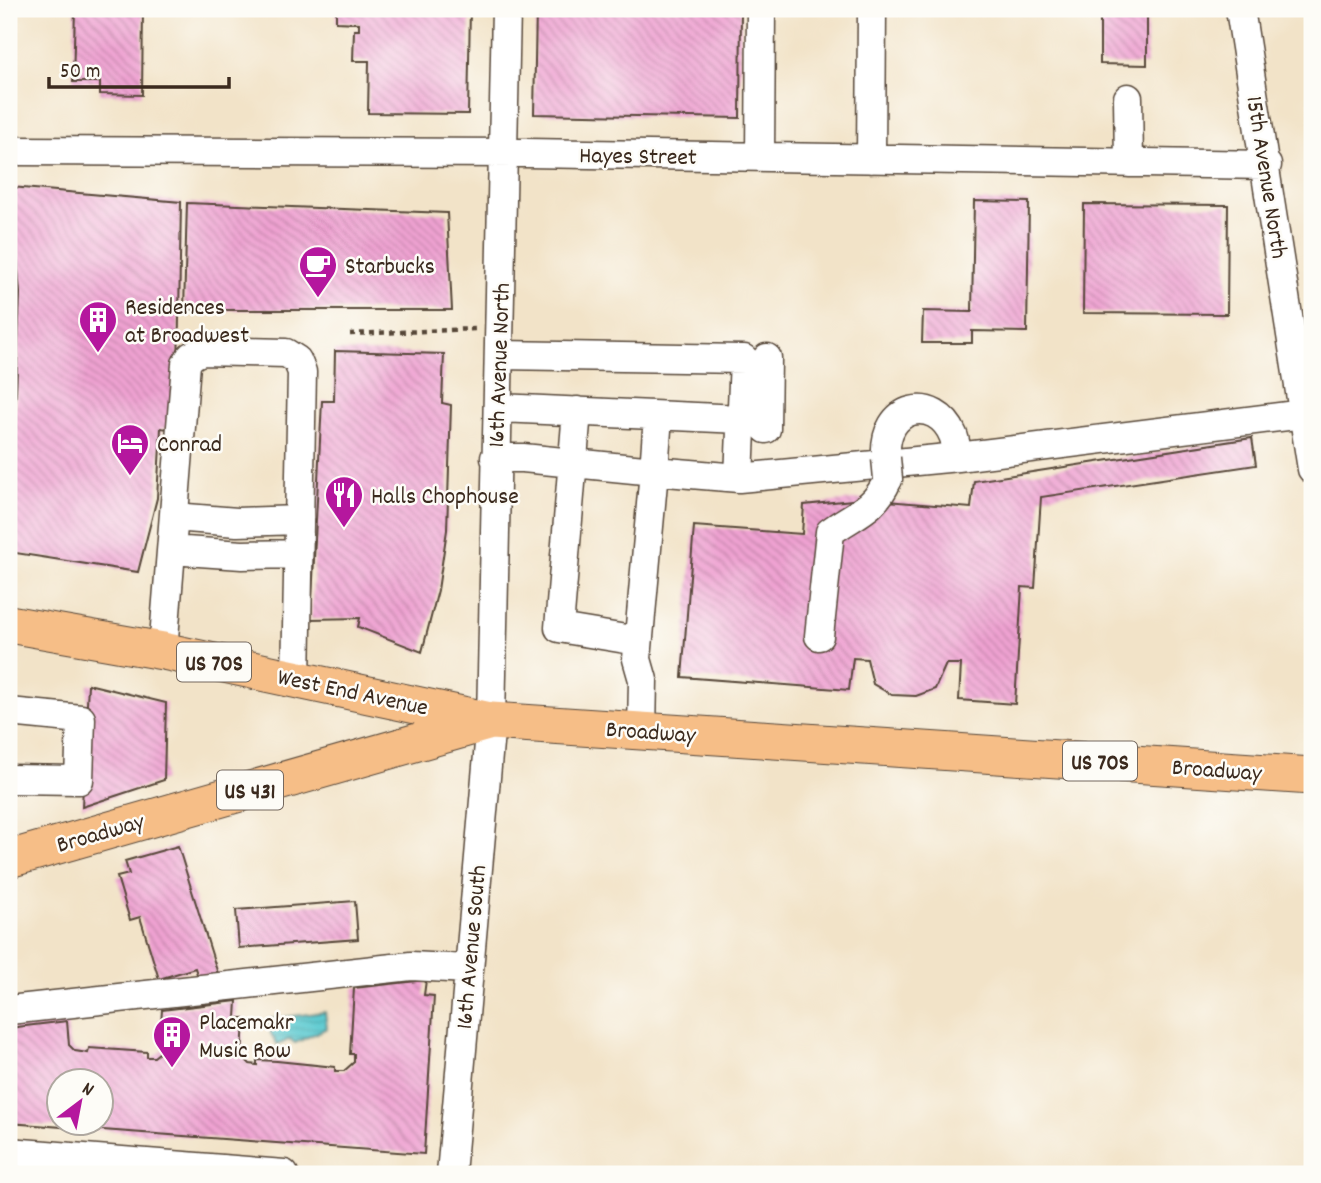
<svg xmlns="http://www.w3.org/2000/svg" width="1321" height="1183" font-family="Dekko,sans-serif">
  <style>
    .water { fill: url(#water-rules); stroke: #4c7a78; stroke-width: 2 }
    .building { fill: url(#building-back-hatch); fill-rule: evenodd }
    .lines { fill: none; stroke-linecap: round; stroke-linejoin: round }
    .minor-casing { stroke: #564638; stroke-width: 31 }
    .major-casing { stroke: #564638; stroke-width: 39 }
    .path { stroke: #564638; stroke-width: 4.5; stroke-dasharray: 5 5; stroke-linecap: butt }
    .minor { stroke: #fff; stroke-width: 28 }
    .major { stroke: #f6be87; stroke-width: 37 }
    .minor-bridge-casing { stroke: #564638; stroke-width: 31; stroke-linecap: butt }
    .minor-bridge { stroke: #fff; stroke-width: 28 }
    .labels { text-anchor: middle; stroke-width: 5; stroke-linejoin: round; paint-order: stroke }
    .shield { fill: #fdfcf7; stroke: #75695f; stroke-width: 2 }
    .shield-label { font-size: 23px; font-weight: bold; fill: #3b2a1e }
    .street-label { font-size: 24px; fill: #3b2a1e; stroke: #fdfcf7 }
    .poi-label { font-size: 24px; fill: #3b2a1e; stroke: #fdfcf7; text-anchor: start }
  </style>
  <defs>
    <pattern id="water-rules" width="6" height="5" patternUnits="userSpaceOnUse" patternTransform="scale(1.75)"><rect width="6" height="5" fill="#5dcbd1"/><path d="M0 2.5h6" fill="none" stroke="#52aeb3"/></pattern>
    <pattern id="building-back-hatch" width="6" height="6" patternUnits="userSpaceOnUse" patternTransform="scale(1.75)"><rect width="6" height="6" fill="#efa2d2"/><path d="M-1 5l2 2M0 0l6 6M5-1l2 2" fill="none" stroke="#c384aa"/></pattern>
  </defs>
  <rect width="100%" height="100%" fill="#fdfcf7"/>
  <filter id="ink" filterUnits="userSpaceOnUse"><feTurbulence type="fractalNoise" baseFrequency=".0143" numOctaves="2"/><feDisplacementMap in="SourceGraphic" scale="14" xChannelSelector="R" yChannelSelector="G"/><feConvolveMatrix kernelMatrix="1 2 1 2 8 2 1 2 1" color-interpolation-filters="sRGB"/></filter>
  <filter id="wash" filterUnits="userSpaceOnUse"><feTurbulence type="fractalNoise" baseFrequency=".00686" numOctaves="4" result="noise"/><feDisplacementMap in="SourceGraphic" scale="28" xChannelSelector="R" yChannelSelector="G"/><feGaussianBlur stdDeviation="1.57" result="paint"/><feColorMatrix in="noise" values="0 0 0 0 0 0 0 0 0 0 0 0 0 0 0 0 0 1.4 0 .05"/><feComposite in="paint" operator="in"/></filter>
  <g filter="url(#wash)">
    <rect width="100%" height="100%" fill="#f2e3c8"/>
    <path class="water" d="M325,1012L327,1028L295,1043L290,1039L278,1045L271,1034L269,1019Z"/>
    <g id="blocks">
      <path class="building" d="M75,9H143L142,95L100,94V82H73Z
        M336,9H470L468,114L368,113L369,61H353L354,30H359V23L336,22Z
        M536,9H741L740,118L534,114Z
        M1100,9H1147V65L1100,64Z
        M11,187L181,202L177,430L161,428L157,498L138,572L9,552V471L16,393L20,293Z
        M974,201L1029,202L1027,332L972,331V343H922L923,311L972,312Z
        M187,203L447,213L452,310H184Z
        M1084,204L1228,205L1227,314L1083,313Z
        M335,351L444,354L442,403L451,405L447,530L438,590L422,652L358,627L360,618L311,619L322,401H334Z
        M1252,438L1256,465L1041,497L1035,588L1022,587L1015,704L959,700L961,664H946L935,689L916,696L892,695L873,684L867,659L853,658L849,690L682,677L694,526L802,534L804,505L862,499L971,508L974,481Z
        M88,684L166,703L164,780L82,807Z
        M178,846L218,974L199,980L195,968L159,979L140,917L130,920L117,877L129,874L125,861Z
        M355,901L358,939L239,948L236,910Z
        M426,980L424,995L434,996L424,1154L9,1123V1028L67,1021L69,1045L75,1051L88,1053L89,1048L147,1052V1057H154L165,1048L166,1039H160L162,1010L237,1001L236,1018H244L242,1056L250,1064L257,1065V1060L277,1061L335,1067V1071H344L354,1062V1054H350L354,988ZM60,1082H102V1124H60Z"/>
    </g>
  </g>
  <g filter="url(#ink)">
    <use href="#blocks" fill-opacity="0" stroke="#564638" stroke-width="2"/>
    <g class="lines">
      <defs>
        <path id="minor" d="M1240,9L1312,469
          M1128,98L1129,163
          M9,151L527,153L1267,165
          M760,157L761,9
          M871,159L872,9
          M499,355L744,359L739,478
          M498,408L740,419
          M577,411L559,628L638,641
          M658,416L654,471L739,478L958,457L1304,414
          M766,429L767,358
          M495,458H523L654,471L637,659L643,680L642,731
          M886,458C882,403 936,395 953,435C956,442 956,450 958,457
          M174,517L237,522L299,520
          M185,551L242,555L298,554
          M819,636L830,532C855,513 874,511 888,479
          M163,651L186,364L191,356L202,351L286,353L297,360L302,372L296,679
          M9,712L81,719L79,780L9,779
          M9,1010L411,966L468,969
          M9,1152L284,1174
          M451,1174L491,721L506,9"/>
        <path id="major" d="M9,624L163,651L486,720
          M9,859L491,721L1312,776"/>
      </defs>
      <use href="#minor" class="minor-casing"/>
      <use href="#major" class="major-casing"/>
      <path class="path" d="M350,334L475,329"/>
      <use href="#minor" class="minor"/>
      <use href="#major" class="major"/>
      <defs>
        <path id="minor-bridge" d="M886,458L888,479"/>
      </defs>
      <use href="#minor-bridge" class="minor-bridge-casing"/>
      <use href="#minor-bridge" class="minor-bridge"/>
    </g>
  </g>
  <defs>
    <symbol id="cafe-pin" viewBox="-11 -11 22 30"><path d="M0 17L-7.5 6A9.5 9.5 0 1 1 7.5 6Z" fill="#b5179e" stroke="#fdfcf7"/><path d="M-5.5-4.5H6V0H3Q3 3.5 0 3.5H-2.5Q-5.5 3.5-5.5 0ZM3-3.2v2h1.7v-2ZM-6 4.5H4V6H-6Z" fill="#fff"/></symbol>
    <symbol id="building-pin" viewBox="-11 -11 22 30"><path d="M0 17L-7.5 6A9.5 9.5 0 1 1 7.5 6Z" fill="#b5179e" stroke="#fdfcf7"/><path d="M-4-6H4V6H1V3H-1V6H-4ZM-2.5-4.3h1.7v1.8h-1.7ZM.8-4.3h1.7v1.8H.8ZM-2.5-1h1.7V.8h-1.7ZM.8-1h1.7V.8H.8Z" fill="#fff"/></symbol>
    <symbol id="hotel-pin" viewBox="-11 -11 22 30"><path d="M0 17L-7.5 6A9.5 9.5 0 1 1 7.5 6Z" fill="#b5179e" stroke="#fdfcf7"/><path d="M-6-4.5h1.5V1H6V5H4.5V3h-9V5H-6ZM-4 0a1.8 1.8 0 1 1 3.6 0ZM.5 0V-2.5h3Q6-2.5 6 0Z" fill="#fff"/></symbol>
    <symbol id="restaurant-pin" viewBox="-11 -11 22 30"><path d="M0 17L-7.5 6A9.5 9.5 0 1 1 7.5 6Z" fill="#b5179e" stroke="#fdfcf7"/><path d="M-5-6h1v4h1v-4h1v4h1v-4h1v5L-1.5 .5V6h-2V.5L-5-1ZM5-6V6H3V1.5H1.5Q1.5-4 5-6Z" fill="#fff"/></symbol>
  </defs>
  <g fill-rule="evenodd">
    <use href="#cafe-pin" x="296" y="243" width="44" height="60"/>
    <use href="#building-pin" x="76" y="298" width="44" height="60"/>
    <use href="#hotel-pin" x="108" y="421" width="44" height="60"/>
    <use href="#restaurant-pin" x="322" y="473" width="44" height="60"/>
    <use href="#building-pin" x="150" y="1013" width="44" height="60"/>
  </g>
  <g class="labels">
    <g class="shield">
      <rect x="177" y="642.5" width="74" height="39" rx="5"/>
      <rect x="1063" y="741.5" width="74" height="39" rx="5"/>
      <rect x="217" y="770.5" width="66" height="39" rx="5"/>
    </g>
    <g class="shield-label">
      <text x="214" y="670">US 70S</text>
      <text x="1100" y="769">US 70S</text>
      <text x="250" y="798">US 431</text>
    </g>
    <g class="street-label">
      <text transform="translate(638 155) rotate(1)" y="8">Hayes Street</text>
      <text transform="translate(1268 177) rotate(81)" y="8">15th Avenue North</text>
      <text transform="translate(498 365) rotate(-88)" y="8">16th Avenue North</text>
      <text transform="translate(353 691) rotate(12)" y="8">West End Avenue</text>
      <text transform="translate(651 731) rotate(4)" y="8">Broadway</text>
      <text transform="translate(1217 769) rotate(4)" y="8">Broadway</text>
      <text transform="translate(100 832) rotate(-16)" y="8">Broadway</text>
      <text transform="translate(470 947) rotate(-85)" y="8">16th Avenue South</text>
    </g>
    <g class="poi-label">
      <text x="345" y="273">Starbucks</text>
      <text x="125" y="314">Residences<tspan x="125" dy="28">at Broadwest</tspan></text>
      <text x="157" y="451">Conrad</text>
      <text x="371" y="503">Halls Chophouse</text>
      <text x="199" y="1029">Placemakr<tspan x="199" dy="28">Music Row</tspan></text>
    </g>
  </g>
  <rect width="1321" height="1183" fill="none" stroke="#fdfcf7" stroke-width="35"/>
  <g transform="translate(80 1102) rotate(32)"><circle r="33" fill="#fdfcf7" stroke="#afa8a0" stroke-width="2"/>
  <path d="M0-5L12 26L0 18L-12 26Z" fill="#b5179e"/>
  <text y="-10" font-size="19" font-weight="bold" text-anchor="middle" fill="#3b2a1e">N</text>
  </g>
  <path d="M49 77v10h180v-10" fill="none" stroke="#3b2a1e" stroke-width="3.5"/>
  <text x="60" y="77" font-size="21" fill="#3b2a1e" stroke="#fdfcf7" stroke-width="5" paint-order="stroke">50 m</text>
</svg>
